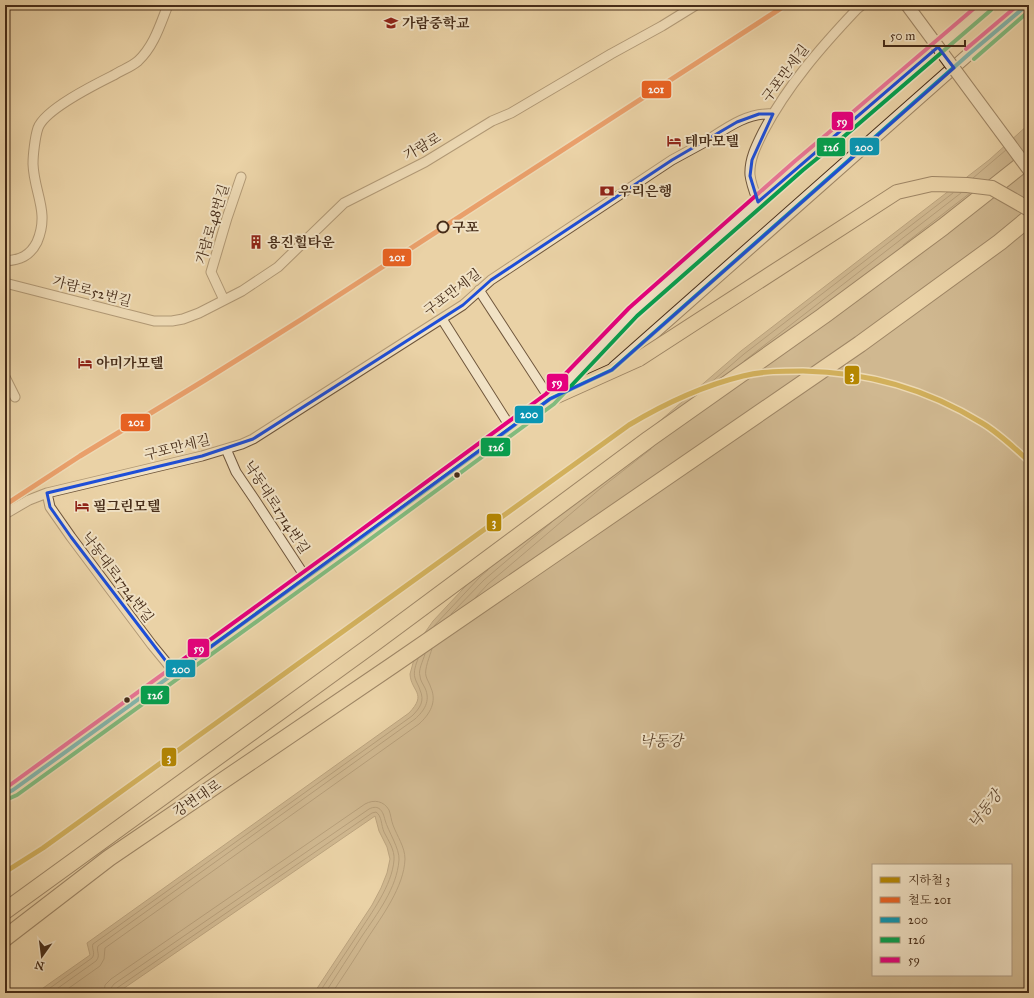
<svg xmlns="http://www.w3.org/2000/svg" width="1034" height="998" font-family="'IM FELL Great Primer','Noto Serif KR',serif">
  <style>
    .water { fill: #b29a76; stroke: #876e50; fill-rule: evenodd }
    .lines { fill: none; stroke-linecap: round; stroke-linejoin: round }
    .shore { stroke: #7c6347; stroke-width: 1 }
    .street-casing { stroke: #6f563c; stroke-width: 11 }
    .secondary-casing { stroke: #462c18; stroke-width: 14 }
    .primary-casing { stroke: #462c18; stroke-width: 16 }
    .highway-casing { stroke: #462c18; stroke-width: 18 }
    .street { stroke: #f1e2c5; stroke-width: 9 }
    .secondary { stroke: #f1e2c5; stroke-width: 12 }
    .primary { stroke: #ead2a6; stroke-width: 14 }
    .highway { stroke: #ead2a6; stroke-width: 16 }
    .secondary-bridge-casing { stroke: #462c18; stroke-width: 14; stroke-linecap: butt }
    .primary-bridge-casing { stroke: #462c18; stroke-width: 16; stroke-linecap: butt }
    .secondary-bridge { stroke: #f1e2c5; stroke-width: 12 }
    .primary-bridge { stroke: #ead2a6; stroke-width: 14 }
    .bus-1-casing { stroke: #f1e2c5; stroke-width: 7 }
    .bus-2-casing { stroke: #f1e2c5; stroke-width: 7 }
    .bus-3-casing { stroke: #f1e2c5; stroke-width: 7 }
    .bus-1 { stroke: #0a96b3; stroke-width: 4 }
    .bus-2 { stroke: #04a04e; stroke-width: 4 }
    .bus-3 { stroke: #e5007d; stroke-width: 4 }
    .rail-1-casing { stroke: #f1e2c5; stroke-width: 8 }
    .rail-1 { stroke: #e96222; stroke-width: 5 }
    .metro-1-casing { stroke: #f1e2c5; stroke-width: 8 }
    .metro-1 { stroke: #b58701; stroke-width: 5 }
    .marked { fill: none; stroke: #1d4ed8; stroke-width: 3; stroke-linejoin: round }
    .stop-dot { fill: #f1e2c5; stroke: #462c18; stroke-width: 2 }
    .bus-dot { fill: #462c18; stroke: #f1e2c5; stroke-width: 1.5 }
    .labels { text-anchor: middle; stroke-width: 4; stroke-linejoin: round; paint-order: stroke }
    .poi-label { font-size: 14px; font-weight: bold; fill: #462c18; stroke: #f1e2c5; text-anchor: start }
    .street-label { font-size: 14px; fill: #462c18; stroke: #f1e2c5 }
    .stop-label { font-size: 14px; font-weight: bold; fill: #462c18; stroke: #f1e2c5; text-anchor: start }
    .water-label { font-size: 15px; font-style: italic; fill: #614830; stroke: #f1e2c5 }
    .line-badge { stroke: #f1e2c5; stroke-width: 1.5 }
    .badge-label { font-size: 11px; text-anchor: middle; font-weight: bold; fill: #fff }
  </style>
  <rect width="100%" height="100%" fill="#ead2a6"/>
  <filter id="stains"><feTurbulence type="fractalNoise" baseFrequency=".005" numOctaves="4"/><feColorMatrix values="0 0 0 0 .2 0 0 0 0 .09 0 0 0 0 .02 0 0 0 .5 -.17"/></filter>
  <radialGradient id="worn" r=".72"><stop offset=".6" stop-color="#630" stop-opacity="0"/><stop offset="1" stop-color="#630" stop-opacity=".3"/></radialGradient>
  <path class="water" d="M1029,124V993H314L372,905L381,888L387,873L390,859L387,847L379,831L375,816L117,993H36L90,955L87,943L409,713C428,693 411,692 410,674L419,641L433,621L477,574L632,445L741,351L989,160ZM873,865H1011V975H873Z"/>
  <g class="lines">
    <path class="shore" d="M973,178L1006,150
      M903,245L970,193
      M744,361L961,193
      M701,391L744,354L953,193
      M475,598L488,584L601,488L651,449
      M451,614L484,580L552,522
      M434,626L480,577L488,570
      M43,993L92,958C96,953 91,948 93,944L412,716C420,708 425,701 420,690C419,686 416,682 415,678C413,672 416,664 418,659
      M51,993L96,961C101,955 96,952 98,946L415,719C424,711 431,701 425,688C423,684 420,680 420,676C418,670 423,661 425,654
      M62,993L100,966L104,959L105,948L419,724C430,714 437,702 431,688C430,684 427,680 426,676C424,670 430,655 432,649
      M104,993L105,985L111,979L365,804C374,799 384,801 389,810C391,815 391,820 393,825C397,836 405,847 405,859C404,887 382,916 367,939C356,957 344,975 332,993
      M110,993L111,988L114,984L369,809C379,804 383,811 385,820C388,831 400,849 399,860C397,888 377,914 362,936C350,955 337,974 325,993
      M115,993V990L117,988L372,813L376,812C382,816 381,825 384,832C388,840 395,850 394,860C392,886 371,913 358,934C345,954 332,973 319,993"/>
    <defs>
      <path id="street" d="M758,202C755,194 751,184 750,175C749,160 756,146 763,132C787,86 821,47 857,9L862,5
        M5,261C20,260 30,256 37,242C50,212 34,193 33,164C33,155 35,137 38,128C45,109 96,84 114,75C122,70 131,67 138,61C154,46 160,25 168,5
        M5,283L154,321H172L183,319L199,313L242,291L278,267L344,203L425,162L492,121L511,113L611,54L662,26L696,5
        M479,290L550,399
        M224,300L211,272L227,218L241,177
        M442,319L511,428
        M5,377L15,397
        M226,449L236,472L255,500L306,578
        M47,493L50,507L71,537L152,645L175,673
        M5,514L29,500L47,493L202,456L242,444L253,439L463,305L491,280L672,160C683,154 694,148 705,142C725,129 747,112 773,114"/>
      <path id="secondary" d="M614,368L969,54L1027,5
        M553,396L633,312L799,165L837,134L987,5"/>
      <path id="primary" d="M5,794L13,790L346,549L550,399L639,359"/>
      <path id="highway" d="M5,911L373,644L649,439L823,316L943,227L1029,159
        M5,938L109,858L393,665L860,344L1000,242L1029,218"/>
    </defs>
    <use href="#street" class="street-casing"/>
    <use href="#secondary" class="secondary-casing"/>
    <use href="#primary" class="primary-casing"/>
    <use href="#highway" class="highway-casing"/>
    <use href="#street" class="street"/>
    <use href="#secondary" class="secondary"/>
    <use href="#primary" class="primary"/>
    <use href="#highway" class="highway"/>
    <defs>
      <path id="secondary-bridge" d="M907,5L1029,170"/>
      <path id="primary-bridge" d="M639,359L897,192L932,184L967,185L992,188L1029,209"/>
    </defs>
    <use href="#secondary-bridge" class="secondary-bridge-casing"/>
    <use href="#primary-bridge" class="primary-bridge-casing"/>
    <use href="#secondary-bridge" class="secondary-bridge"/>
    <use href="#primary-bridge" class="primary-bridge"/>
    <defs>
      <path id="bus-1" d="M5,794L13,790L346,549L550,399L612,370L969,54L1027,5"/>
      <path id="bus-2" d="M974,59L1029,11
        M8,799L17,795L350,554L554,404L637,316L803,170L841,139L991,10"/>
      <path id="bus-3" d="M966,49L1018,5
        M5,787L10,785L342,544L546,394L629,308L795,161L833,129L978,5"/>
    </defs>
    <use href="#bus-1" class="bus-1-casing"/>
    <use href="#bus-2" class="bus-2-casing"/>
    <use href="#bus-3" class="bus-3-casing"/>
    <use href="#bus-1" class="bus-1"/>
    <use href="#bus-2" class="bus-2"/>
    <use href="#bus-3" class="bus-3"/>
    <defs>
      <path id="rail-1" d="M5,505L80,456L205,380L302,319L786,5"/>
    </defs>
    <use href="#rail-1" class="rail-1-casing"/>
    <use href="#rail-1" class="rail-1"/>
    <defs>
      <path id="metro-1" d="M5,872L43,848L629,425C664,404 702,386 743,376C763,371 783,371 803,371C868,372 927,389 982,423C999,433 1014,448 1029,461"/>
    </defs>
    <use href="#metro-1" class="metro-1-casing"/>
    <use href="#metro-1" class="metro-1"/>
  </g>
  <path d="M0 0H1034V998H0ZM938,47L954,68L612,370L550,399L175,673L71,537L50,507L47,493L202,456L253,439L463,305L491,280L672,160L737,122L759,114H773L752,160L750,176L758,202Z" fill="#ead2a6" fill-opacity=".55" fill-rule="evenodd"/>
  <path class="marked" d="M938,47L954,68L612,370L550,399L175,673L71,537L50,507L47,493L202,456L253,439L463,305L491,280L672,160L737,122L759,114H773L752,160L750,176L758,202Z"/>
  <defs>
    <symbol id="school-bare" viewBox="-9 -9 18 18"><path d="M0-5L7-2L0 1L-7-2ZM-4 1L0 2.5L4 1V4Q0 6-4 4Z" fill="#8f2418" stroke="#f1e2c5" stroke-width="2.5" paint-order="stroke"/></symbol>
    <symbol id="hotel-bare" viewBox="-9 -9 18 18"><path d="M-6-4.5h1.5V1H6V5H4.5V3h-9V5H-6ZM-4 0a1.8 1.8 0 1 1 3.6 0ZM.5 0V-2.5h3Q6-2.5 6 0Z" fill="#8f2418" stroke="#f1e2c5" stroke-width="2.5" paint-order="stroke"/></symbol>
    <symbol id="bank-bare" viewBox="-9 -9 18 18"><path d="M-6-4H6V4H-6ZM0-2.3a2.3 2.3 0 1 0 0 4.6a2.3 2.3 0 1 0 0-4.6Z" fill="#8f2418" stroke="#f1e2c5" stroke-width="2.5" paint-order="stroke"/></symbol>
    <symbol id="building-bare" viewBox="-9 -9 18 18"><path d="M-4-6H4V6H1V3H-1V6H-4ZM-2.5-4.3h1.7v1.8h-1.7ZM.8-4.3h1.7v1.8H.8ZM-2.5-1h1.7V.8h-1.7ZM.8-1h1.7V.8H.8Z" fill="#8f2418" stroke="#f1e2c5" stroke-width="2.5" paint-order="stroke"/></symbol>
  </defs>
  <g fill-rule="evenodd">
    <use href="#school-bare" x="381" y="13" width="20" height="20"/>
    <use href="#hotel-bare" x="664" y="131" width="20" height="20"/>
    <use href="#bank-bare" x="597" y="181" width="20" height="20"/>
    <use href="#building-bare" x="246" y="232" width="20" height="20"/>
    <use href="#hotel-bare" x="75" y="353" width="20" height="20"/>
    <use href="#hotel-bare" x="72" y="496" width="20" height="20"/>
  </g>
  <circle class="stop-dot" cx="443" cy="227" r="5.5"/>
  <g class="bus-dot">
    <circle cx="457" cy="475" r="3.5"/>
    <circle cx="127" cy="700" r="3.5"/>
  </g>
  <g class="labels">
    <g class="poi-label">
      <text x="402" y="28">가람중학교</text>
      <text x="685" y="146">테마모텔</text>
      <text x="618" y="196">우리은행</text>
      <text x="267" y="247">용진힐타운</text>
      <text x="96" y="368">아미가모텔</text>
      <text x="93" y="511">필그린모텔</text>
    </g>
    <g class="street-label">
      <text transform="translate(785 73) rotate(-53)" y="5">구포만세길</text>
      <text transform="translate(422 146) rotate(-30)" y="5">가람로</text>
      <text transform="translate(212 224) rotate(-73)" y="5">가람로48번길</text>
      <text transform="translate(92 291) rotate(15)" y="5">가람로52번길</text>
      <text transform="translate(452 292) rotate(-37)" y="5">구포만세길</text>
      <text transform="translate(177 447) rotate(-14)" y="5">구포만세길</text>
      <text transform="translate(277 507) rotate(57)" y="5">낙동대로1714번길</text>
      <text transform="translate(118 577) rotate(53)" y="5">낙동대로1724번길</text>
      <text transform="translate(197 798) rotate(-34)" y="5">강변대로</text>
    </g>
    <g class="stop-label">
      <text x="452" y="232">구포</text>
    </g>
    <g class="water-label">
      <text x="661" y="746">낙동강</text>
      <text transform="translate(985 809) rotate(-52)" y="5">낙동강</text>
    </g>
  </g>
  <g class="line-badge">
    <rect x="641" y="80" width="31" height="19" rx="4" fill="#e96222"/>
    <rect x="831" y="111" width="23" height="20" rx="4" fill="#e5007d"/>
    <rect x="849" y="137" width="31" height="19" rx="4" fill="#0a96b3"/>
    <rect x="816" y="137" width="30" height="20" rx="4" fill="#04a04e"/>
    <rect x="382" y="248" width="30" height="19" rx="4" fill="#e96222"/>
    <rect x="844" y="365" width="16" height="20" rx="4" fill="#b58701"/>
    <rect x="546" y="373" width="23" height="19" rx="4" fill="#e5007d"/>
    <rect x="514" y="405" width="30" height="19" rx="4" fill="#0a96b3"/>
    <rect x="120" y="413" width="31" height="19" rx="4" fill="#e96222"/>
    <rect x="480" y="437" width="31" height="20" rx="4" fill="#04a04e"/>
    <rect x="486" y="513" width="16" height="19" rx="4" fill="#b58701"/>
    <rect x="187" y="638" width="23" height="20" rx="4" fill="#e5007d"/>
    <rect x="165" y="659" width="31" height="19" rx="4" fill="#0a96b3"/>
    <rect x="140" y="685" width="30" height="20" rx="4" fill="#04a04e"/>
    <rect x="161" y="747" width="16" height="20" rx="4" fill="#b58701"/>
  </g>
  <g class="badge-label">
    <text x="656" y="93">201</text>
    <text x="842" y="125">59</text>
    <text x="864" y="151">200</text>
    <text x="831" y="151">126</text>
    <text x="397" y="261">201</text>
    <text x="852" y="379">3</text>
    <text x="557" y="386">59</text>
    <text x="529" y="418">200</text>
    <text x="136" y="426">201</text>
    <text x="496" y="451">126</text>
    <text x="494" y="526">3</text>
    <text x="199" y="652">59</text>
    <text x="181" y="673">200</text>
    <text x="155" y="699">126</text>
    <text x="169" y="761">3</text>
  </g>
  <rect width="1034" height="998" fill="none" stroke="#ead2a6" stroke-width="20"/>
  <rect x="6" y="6" width="1022" height="986" fill="none" stroke="#462c18" stroke-width="2"/>
  <rect x="10" y="10" width="1014" height="978" fill="none" stroke="#462c18"/>
  <rect x="872" y="864" width="140" height="112" fill="#f1e2c5" stroke="#ad9980"/>
  <rect x="880" y="877" width="20" height="6" fill="#b58701" stroke="#ad9980"/>
  <text x="908" y="884" font-size="12" fill="#462c18">지하철 3</text>
  <rect x="880" y="897" width="20" height="6" fill="#e96222" stroke="#ad9980"/>
  <text x="908" y="904" font-size="12" fill="#462c18">철도 201</text>
  <rect x="880" y="917" width="20" height="6" fill="#0a96b3" stroke="#ad9980"/>
  <text x="908" y="924" font-size="12" fill="#462c18">200</text>
  <rect x="880" y="937" width="20" height="6" fill="#04a04e" stroke="#ad9980"/>
  <text x="908" y="944" font-size="12" fill="#462c18">126</text>
  <rect x="880" y="957" width="20" height="6" fill="#e5007d" stroke="#ad9980"/>
  <text x="908" y="964" font-size="12" fill="#462c18">59</text>
  <g transform="translate(42 956) rotate(194)" stroke="#f1e2c5" stroke-width="3" paint-order="stroke">
  <path d="M0-3L7 15L0 10L-7 15Z" fill="#462c18"/>
  <text y="-6" font-size="11" font-weight="bold" text-anchor="middle" fill="#462c18">N</text>
  </g>
  <path d="M884 40v6h81v-6" fill="none" stroke="#462c18" stroke-width="2"/>
  <text x="890" y="40" font-size="12" fill="#462c18" stroke="#f1e2c5" stroke-width="3" paint-order="stroke">50 m</text>
  <rect width="100%" height="100%" filter="url(#stains)"/>
  <rect width="100%" height="100%" fill="url(#worn)"/>
</svg>
